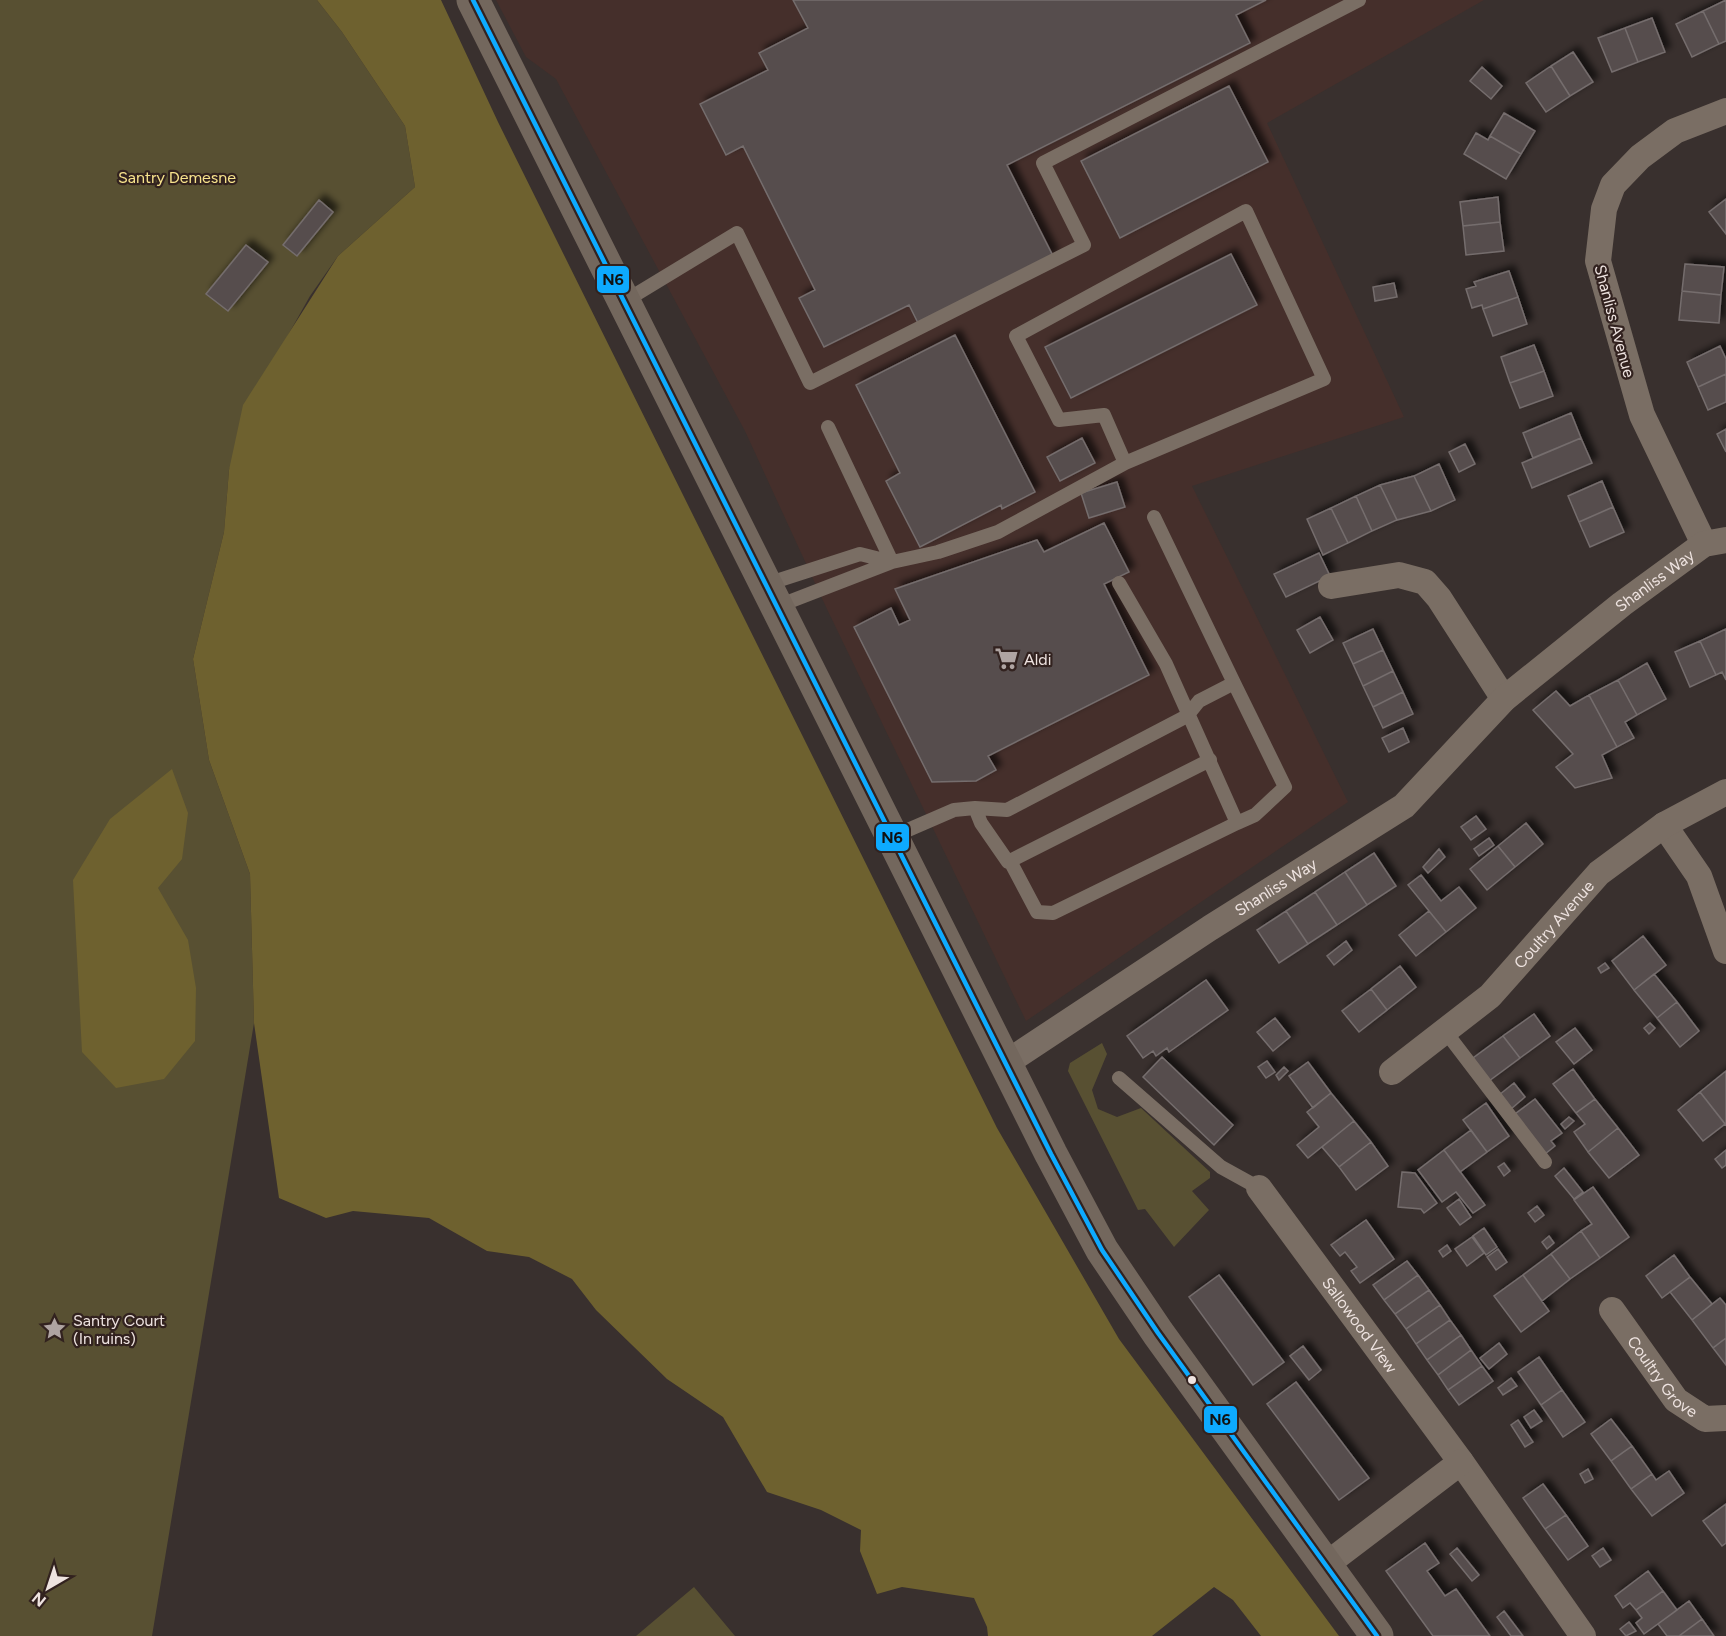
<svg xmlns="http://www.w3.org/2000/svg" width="1726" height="1636" font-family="Figtree,sans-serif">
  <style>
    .built { fill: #452f2b }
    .green { fill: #585032 }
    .forest { fill: #6e612f }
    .building { fill: #564e4e; stroke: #756d6d; stroke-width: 1.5; filter: url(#shadow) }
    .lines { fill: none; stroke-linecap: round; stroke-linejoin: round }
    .service { stroke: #7a6e64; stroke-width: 14 }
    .minor { stroke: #7a6e64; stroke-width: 26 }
    .secondary { stroke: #73675d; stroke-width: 33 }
    .bus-1-casing { stroke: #32221f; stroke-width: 9 }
    .bus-1 { stroke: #0daaff; stroke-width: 4.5 }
    .bus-dot { fill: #eee3e0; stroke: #32221f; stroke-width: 2 }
    .labels { text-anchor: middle; stroke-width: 4.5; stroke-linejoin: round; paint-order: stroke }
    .park-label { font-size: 16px; fill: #f7e38c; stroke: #32221f }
    .street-label { font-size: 16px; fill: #eee3e0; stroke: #32221f }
    .poi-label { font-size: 16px; fill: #eee3e0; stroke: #32221f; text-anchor: start }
    .line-badge { stroke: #32221f; stroke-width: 2 }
    .pale-badge-label { font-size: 16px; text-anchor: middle; font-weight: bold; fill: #111 }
  </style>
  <defs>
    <filter id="shadow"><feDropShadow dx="5.5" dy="-5.5" stdDeviation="3" flood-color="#0009"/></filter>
  </defs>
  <rect width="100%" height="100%" fill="#39302e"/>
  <path class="built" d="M496,0H1484L1267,123L1404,417L1192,486L1348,802L1026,1021L826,607L745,431L556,79L526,57Z"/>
  <path class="green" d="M0,0H317L342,32L405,126L415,187L338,256L310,296L283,344L229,470L224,532L193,659L209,760L250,874L254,1023L152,1636H0Z
    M1102,1043L1107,1054L1092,1090L1098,1109L1117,1117L1141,1108L1210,1172V1178L1192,1191L1209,1210L1174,1247L1145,1209L1138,1210L1068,1071L1070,1063Z
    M694,1587L735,1636H636Z"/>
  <path class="forest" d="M317,0H441L498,122L997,1128L1119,1339L1339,1636H1261L1233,1600L1214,1587L1152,1636H988L987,1627L974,1598L902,1587L877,1594L860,1551L861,1530L821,1510L767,1492L723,1417L667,1379L596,1310L572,1279L529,1257L487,1251L429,1218L353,1211L326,1218L279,1198L254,1023L250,874L209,760L193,659L224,532L229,470L243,405L338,256L415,187L405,126L342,32Z
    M172,769L188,813L182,859L158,888L188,940L196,988L195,1041L164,1079L116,1088L82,1052L73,880L110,819Z"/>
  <path class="building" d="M793,0H1266L1236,15L1250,43L1007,165L1053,256L918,323L909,305L824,347L799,298L815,290L743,146L726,155L700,104L768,70L759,53L808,28Z
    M1726,0V41L1719,44L1703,11Z
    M1703,11L1719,44L1692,57L1676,24Z
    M1652,18L1665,52L1638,62L1625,28Z
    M1625,28L1638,62L1612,72L1598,38Z
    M1573,52L1593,82L1570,96L1551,66Z
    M1551,66L1570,96L1546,112L1526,83Z
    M1482,67L1502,86L1491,99L1470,81Z
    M1229,86L1268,162L1120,238L1081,161Z
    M1504,113L1535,131L1521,154L1490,136Z
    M1476,133L1488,140L1490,136L1521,154L1506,179L1464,154Z
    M1498,197L1500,222L1463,226L1460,202Z
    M1726,199V234L1709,212Z
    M319,200L333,212L297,256L283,245Z
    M1500,222L1504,251L1466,255L1463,226Z
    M246,245L268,262L228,311L206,294Z
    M1231,254L1257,305L1071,398L1045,347Z
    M1685,264L1724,267L1721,295L1682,291Z
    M1509,271L1518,297L1483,309L1482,305L1472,308L1466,289L1476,286L1474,282Z
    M1394,283L1397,297L1375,301L1373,287Z
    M1682,291L1721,295L1719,323L1679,320Z
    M1518,297L1527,324L1493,336L1483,309Z
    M955,335L1035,492L1002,509L1001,505L920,547L886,481L900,473L856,385Z
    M1534,345L1544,371L1510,383L1501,357Z
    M1720,346L1726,359V374L1698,387L1687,362Z
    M1544,371L1553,396L1520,408L1510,383Z
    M1726,374V402L1708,410L1698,387Z
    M1571,413L1581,438L1533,458L1523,433Z
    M1726,429V452L1717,434Z
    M1082,438L1095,463L1060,481L1047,457Z
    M1581,438L1592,463L1532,488L1522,463Z
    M1465,444L1475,464L1459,472L1449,452Z
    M1439,464L1455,500L1431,511L1414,476Z
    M1414,476L1431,511L1397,520L1380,485Z
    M1602,481L1613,507L1579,522L1568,496Z
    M1117,482L1125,507L1089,518L1081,493Z
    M1380,485L1397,520L1372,531L1356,496Z
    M1356,496L1372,531L1348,543L1331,508Z
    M1613,507L1624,532L1590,547L1579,522Z
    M1331,508L1348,543L1323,555L1307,519Z
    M1104,523L1129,572L1104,584L1149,675L988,756L996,770L976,781L932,782L854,627L891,608L899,625L910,620L895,589L1037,540L1044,552Z
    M1319,553L1330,576L1286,597L1274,574Z
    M1320,617L1333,640L1310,653L1297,630Z
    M1373,629L1383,650L1353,664L1343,643Z
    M1726,629V680L1722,672L1716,675L1700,641Z
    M1700,641L1716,675L1690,687L1675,652Z
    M1383,650L1393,671L1363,686L1353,664Z
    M1647,663L1666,699L1637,715L1618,680Z
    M1393,671L1403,692L1373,707L1363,686Z
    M1618,680L1637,715L1625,722L1634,738L1617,747L1589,695Z
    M1556,691L1570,706L1589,695L1617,747L1602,755L1612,778L1575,788L1556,767L1573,754L1533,710Z
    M1403,692L1413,714L1383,728L1373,707Z
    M1403,728L1409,742L1389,752L1382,738Z
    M1476,816L1486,829L1471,840L1461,827Z
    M1526,823L1543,844L1515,867L1498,846Z
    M1489,838L1494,845L1479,856L1474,849Z
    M1498,846L1515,867L1487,890L1470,869Z
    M1439,849L1445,857L1428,873L1423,867Z
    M1374,853L1396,886L1367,905L1345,872Z
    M1345,872L1367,905L1337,925L1315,892Z
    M1421,875L1441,901L1459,887L1476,908L1446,932L1408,885Z
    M1315,892L1337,925L1308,944L1286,911Z
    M1286,911L1308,944L1279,963L1257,930Z
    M1429,911L1446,932L1416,956L1399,935Z
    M1643,936L1666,965L1634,990L1612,961Z
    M1346,941L1352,950L1334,965L1327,956Z
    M1605,963L1609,968L1601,973L1598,968Z
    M1400,966L1416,987L1387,1010L1371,989Z
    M1654,974L1677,1002L1657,1018L1634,990Z
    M1206,980L1228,1010L1169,1052L1167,1048L1156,1056L1153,1051L1143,1058L1127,1036Z
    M1371,989L1387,1010L1359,1032L1342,1011Z
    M1677,1002L1699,1031L1680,1047L1657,1018Z
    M1534,1014L1550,1036L1520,1058L1503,1036Z
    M1275,1018L1290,1037L1273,1051L1257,1032Z
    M1650,1023L1655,1028L1649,1034L1644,1028Z
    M1575,1028L1592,1050L1574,1064L1556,1042Z
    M1503,1036L1520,1058L1489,1081L1473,1058Z
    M1162,1057L1233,1125L1214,1145L1143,1077Z
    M1267,1061L1275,1072L1266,1078L1258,1067Z
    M1308,1062L1331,1093L1313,1108L1289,1076Z
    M1284,1067L1288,1071L1279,1080L1276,1075Z
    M1573,1069L1595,1099L1576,1113L1553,1084Z
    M1726,1071V1125L1700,1092Z
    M1514,1083L1525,1097L1511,1109L1499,1095Z
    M1700,1092L1725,1124L1703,1141L1678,1110Z
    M1331,1093L1354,1121L1308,1158L1297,1145L1319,1127L1307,1112Z
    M1535,1099L1562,1133L1551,1141L1555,1146L1545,1154L1515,1114Z
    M1595,1099L1618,1128L1588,1152L1574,1132L1585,1124L1576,1113Z
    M1486,1103L1509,1136L1487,1152L1463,1120Z
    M1569,1117L1574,1121L1565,1129L1561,1124Z
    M1354,1121L1371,1142L1339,1167L1322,1147Z
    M1618,1128L1639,1155L1609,1178L1588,1152Z
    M1471,1130L1487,1152L1460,1172L1444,1150Z
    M1371,1142L1388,1166L1356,1190L1339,1167Z
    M1444,1150L1485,1205L1473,1213L1456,1192L1442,1202L1418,1170Z
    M1726,1150V1165L1722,1168L1715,1159Z
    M1504,1163L1510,1171L1504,1176L1498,1167Z
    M1564,1168L1583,1192L1574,1199L1555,1176Z
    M1402,1172L1415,1173L1437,1203L1424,1213L1421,1209L1398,1207Z
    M1593,1187L1629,1237L1600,1258L1581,1231L1592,1224L1574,1200Z
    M1459,1199L1471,1217L1460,1225L1447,1208Z
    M1537,1206L1544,1215L1535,1222L1528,1213Z
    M1366,1220L1394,1259L1360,1283L1351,1271L1357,1267L1345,1252L1340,1256L1331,1245Z
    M1484,1228L1497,1247L1486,1255L1473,1236Z
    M1581,1231L1600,1258L1570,1279L1551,1254Z
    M1549,1236L1554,1243L1547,1249L1542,1242Z
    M1472,1237L1484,1253L1467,1266L1455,1249Z
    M1447,1245L1451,1251L1443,1257L1439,1251Z
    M1498,1249L1507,1262L1496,1270L1487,1257Z
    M1551,1254L1570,1279L1542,1301L1523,1275Z
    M1674,1255L1690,1277L1662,1298L1646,1276Z
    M1407,1261L1418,1275L1384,1300L1373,1285Z
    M1219,1275L1284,1362L1253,1385L1189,1297Z
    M1418,1275L1429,1290L1395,1314L1384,1300Z
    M1523,1275L1549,1311L1521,1332L1494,1296Z
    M1690,1277L1712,1304L1692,1320L1670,1292Z
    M1429,1290L1440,1305L1406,1329L1395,1314Z
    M1720,1298L1726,1305V1338L1713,1348L1692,1320Z
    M1440,1305L1450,1320L1416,1344L1406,1329Z
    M1450,1320L1461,1335L1427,1360L1416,1344Z
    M1461,1335L1471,1350L1438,1375L1427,1360Z
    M1726,1338V1365L1713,1348Z
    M1499,1343L1507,1354L1489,1369L1480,1358Z
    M1303,1346L1321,1370L1309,1380L1290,1356Z
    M1471,1350L1482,1366L1448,1390L1438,1375Z
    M1539,1357L1562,1390L1541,1405L1518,1372Z
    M1482,1366L1493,1381L1459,1405L1448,1390Z
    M1511,1378L1517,1386L1503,1395L1498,1388Z
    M1296,1382L1369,1478L1339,1500L1267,1404Z
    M1562,1390L1585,1422L1563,1437L1541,1405Z
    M1534,1410L1542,1421L1531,1428L1524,1417Z
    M1611,1419L1632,1446L1611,1461L1591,1434Z
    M1518,1420L1533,1442L1525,1447L1511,1425Z
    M1632,1446L1652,1474L1631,1489L1611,1461Z
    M1588,1469L1593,1479L1585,1483L1580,1474Z
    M1669,1471L1684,1493L1652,1516L1631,1489L1652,1474L1656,1480Z
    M1543,1484L1566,1515L1545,1529L1523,1498Z
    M1726,1504V1543L1722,1546L1703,1521Z
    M1566,1515L1588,1546L1568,1560L1545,1529Z
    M1425,1543L1439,1563L1427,1571L1445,1596L1456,1589L1490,1636H1433L1386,1571Z
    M1457,1548L1479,1575L1472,1581L1450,1554Z
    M1603,1548L1611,1560L1600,1567L1592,1556Z
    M1648,1571L1663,1591L1636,1610L1630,1603L1623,1608L1615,1596Z
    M1663,1591L1677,1610L1644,1634L1636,1623L1642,1618L1636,1610Z
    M1689,1601L1702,1619L1679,1636H1667L1658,1624Z
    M1504,1611L1523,1636H1511L1497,1617Z
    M1702,1619L1714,1636H1679Z
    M1629,1622L1636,1631L1626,1636L1620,1629Z"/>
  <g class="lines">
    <path class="service" d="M625,301L737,233L810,383L1084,245L1043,163L1359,0
      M828,427L892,562L938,552L998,532L1125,463L1324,379L1246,211L1016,336L1059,420L1104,415L1125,463
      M1119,583L1166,664L1237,823L1255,815L1285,787L1234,683
      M767,584L860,554L892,562L778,606
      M975,808L981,823L1008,862L1210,760
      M894,836L954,810L975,808L1007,810L1187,716L1199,701L1234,683L1154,517
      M1010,861L1037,912L1053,913L1237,823
      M1445,1031L1545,1162
      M1119,1078L1221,1167L1259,1188"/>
    <g class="minor">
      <path d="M1704,544L1642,415L1598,261L1604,209L1613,185L1640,157L1675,131L1726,111"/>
      <path d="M1331,586L1399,575L1425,582L1439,598L1504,699"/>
      <path d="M1664,825L1699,876L1726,951"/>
      <path id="s1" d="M1006,1063L1210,928L1404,806L1504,699L1622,604L1704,544L1726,540"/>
      <path id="s2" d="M1392,1072L1490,996L1599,873L1664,825L1726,792"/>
      <path id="s3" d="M1259,1188L1461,1462L1583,1636"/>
      <path id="s4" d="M1612,1310L1676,1400L1705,1419L1726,1418"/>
      <path d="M1327,1564L1461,1462"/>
    </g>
    <path class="secondary" d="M473,0L1051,1154L1102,1250L1158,1333L1377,1636"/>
    <defs>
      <path id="bus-1" d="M473,0L1051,1154L1102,1250L1158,1333L1377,1636"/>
    </defs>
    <use href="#bus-1" class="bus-1-casing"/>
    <use href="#bus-1" class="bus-1"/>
  </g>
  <defs>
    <symbol id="supermarket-bare" viewBox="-9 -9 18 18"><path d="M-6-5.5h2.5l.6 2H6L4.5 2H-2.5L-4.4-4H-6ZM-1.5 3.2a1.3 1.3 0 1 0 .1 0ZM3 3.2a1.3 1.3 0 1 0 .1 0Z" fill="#afa4a2" stroke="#32221f" stroke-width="2.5" paint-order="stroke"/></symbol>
    <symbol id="sight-bare" viewBox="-9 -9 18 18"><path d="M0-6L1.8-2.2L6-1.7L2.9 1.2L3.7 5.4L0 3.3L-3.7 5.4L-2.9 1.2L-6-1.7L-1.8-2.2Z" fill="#afa4a2" stroke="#32221f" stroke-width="2.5" paint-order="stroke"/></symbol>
  </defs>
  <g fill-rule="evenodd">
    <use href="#supermarket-bare" x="990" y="642" width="33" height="33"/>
    <use href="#sight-bare" x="38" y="1312" width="33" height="33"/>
  </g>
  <circle class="bus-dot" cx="1192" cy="1380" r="5"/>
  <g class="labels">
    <g class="park-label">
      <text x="177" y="183">Santry Demesne</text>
    </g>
    <g class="street-label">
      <text transform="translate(1615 321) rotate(75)" y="6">Shanliss Avenue</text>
      <text dy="6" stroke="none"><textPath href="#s1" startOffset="812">Shanliss Way</textPath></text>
      <text dy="6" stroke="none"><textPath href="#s1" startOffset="322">Shanliss Way</textPath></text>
      <text dy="6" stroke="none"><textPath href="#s2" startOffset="220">Coultry Avenue</textPath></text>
      <text dy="6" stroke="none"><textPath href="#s3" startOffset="170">Sallowood View</textPath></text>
      <text dy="6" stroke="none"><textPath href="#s4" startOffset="84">Coultry Grove</textPath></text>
    </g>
    <g class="poi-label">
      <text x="1024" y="665">Aldi</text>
      <text x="73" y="1326">Santry Court<tspan x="73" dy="18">(In ruins)</tspan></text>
    </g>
  </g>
  <g class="line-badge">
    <rect x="596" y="265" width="34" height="29" rx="6" fill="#0daaff"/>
    <rect x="875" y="823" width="35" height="29" rx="6" fill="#0daaff"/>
    <rect x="1203" y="1405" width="35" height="29" rx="6" fill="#0daaff"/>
  </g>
  <g class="pale-badge-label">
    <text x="613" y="285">N6</text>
    <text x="892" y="843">N6</text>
    <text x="1220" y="1425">N6</text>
  </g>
  <g transform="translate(48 1588) rotate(219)" stroke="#32221f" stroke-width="4.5" paint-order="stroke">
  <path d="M0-4.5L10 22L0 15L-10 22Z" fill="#eee3e0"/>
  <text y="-9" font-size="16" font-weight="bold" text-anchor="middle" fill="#eee3e0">N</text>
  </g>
</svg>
